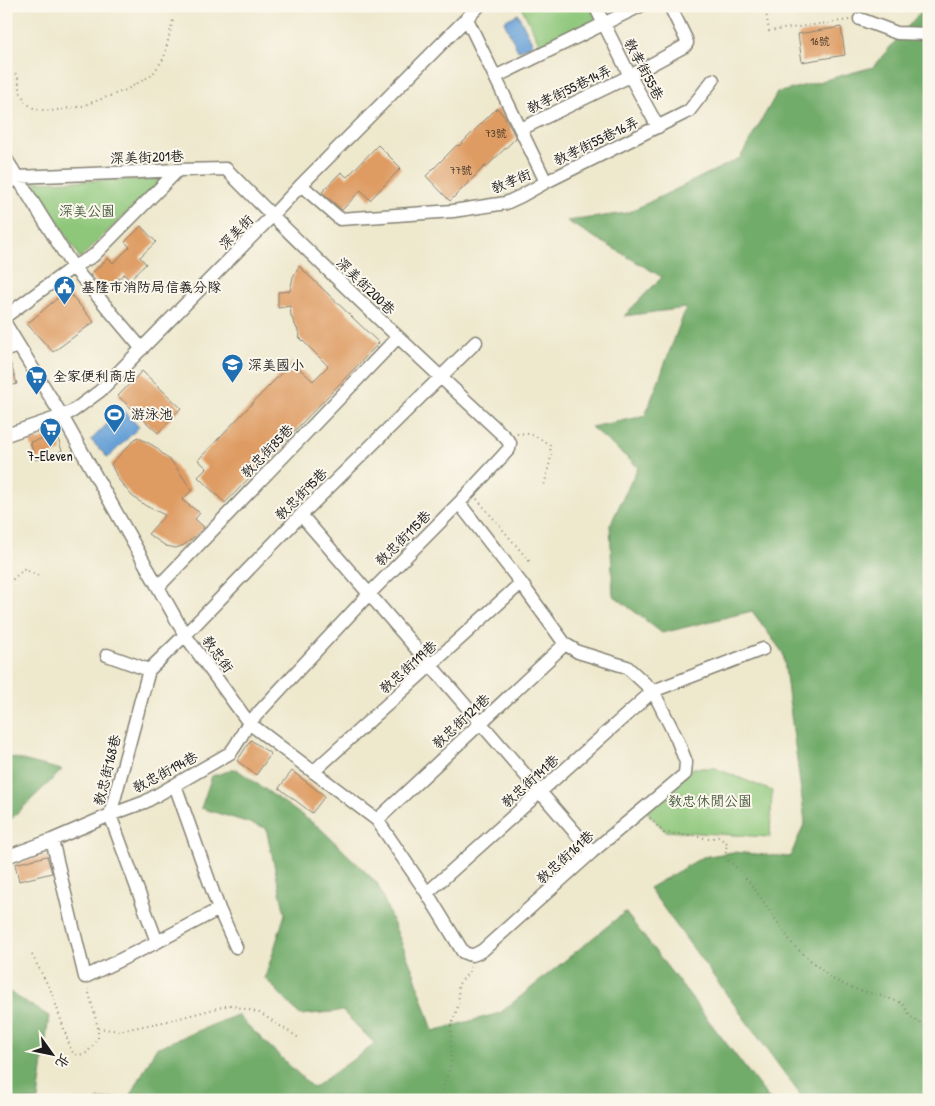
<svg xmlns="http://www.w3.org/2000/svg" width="935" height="1106" font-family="'Patrick Hand','LXGW WenKai TC',sans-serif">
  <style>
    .green { fill: #8ec77a; stroke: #55724b }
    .forest { fill: #72ac6a; stroke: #476443 }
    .water { fill: #68a1d7; stroke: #425e7a }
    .building { fill: #de9b62 }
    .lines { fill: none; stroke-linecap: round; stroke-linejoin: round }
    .minor-casing { stroke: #858274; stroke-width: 15 }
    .path { stroke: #858274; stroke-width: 2; stroke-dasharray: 1 4; stroke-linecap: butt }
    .minor { stroke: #fff; stroke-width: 12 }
    .labels { text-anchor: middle; stroke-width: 4; stroke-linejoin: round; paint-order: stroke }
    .number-label { font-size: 11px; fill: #4c3c2e }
    .street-label { font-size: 14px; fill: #1c1c1c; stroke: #fbf7ec }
    .park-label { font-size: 14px; fill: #44583d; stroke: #fbf7ec }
    .poi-label { font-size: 14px; fill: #1c1c1c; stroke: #fbf7ec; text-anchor: start }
  </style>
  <rect width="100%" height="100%" fill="#fbf7ec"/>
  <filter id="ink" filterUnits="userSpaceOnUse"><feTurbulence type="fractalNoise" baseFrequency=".02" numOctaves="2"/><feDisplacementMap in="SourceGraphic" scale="10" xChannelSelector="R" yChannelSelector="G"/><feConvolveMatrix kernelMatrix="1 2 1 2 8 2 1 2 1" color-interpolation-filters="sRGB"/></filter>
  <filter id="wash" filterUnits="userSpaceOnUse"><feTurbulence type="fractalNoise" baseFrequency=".0096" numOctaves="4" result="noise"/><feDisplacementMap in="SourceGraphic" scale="20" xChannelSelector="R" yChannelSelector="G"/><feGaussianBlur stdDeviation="1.12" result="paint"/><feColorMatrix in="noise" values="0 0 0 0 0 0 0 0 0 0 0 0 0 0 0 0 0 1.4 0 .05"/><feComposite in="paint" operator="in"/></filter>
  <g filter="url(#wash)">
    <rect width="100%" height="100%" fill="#eee8cd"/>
    <path class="green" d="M521,6H590L598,22L542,49Z
      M162,179L80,258L34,182Z
      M693,768H715L772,791L770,837L665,831L647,812Z"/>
    <path class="forest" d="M922,6H929V1100H804L649,888L703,857L733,852L790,857L805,822L783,653L752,611L662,633L613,595L610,525L638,467L591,427L645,416L686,308L624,316L662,277L567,221L627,213L740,158L777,93L873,67L923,9Z
      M6,756L62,770L6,824Z
      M236,769L320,828L377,883L415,976L433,1031L500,1013L625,912L770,1100H97L130,1097L156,1048L237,1015L313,1088L375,1044L342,1011L300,1015L265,978L285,914L266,828L201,808L212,776Z
      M6,990L49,1016L38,1100H6Z"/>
    <path class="water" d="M518,14L533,44L518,51L504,21Z
      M122,409L139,427L108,458L91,440Z"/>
    <g id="blocks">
      <path class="building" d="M841,27L845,55L802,62L798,34Z
        M497,108L505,117L516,138L486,167L485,166L450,201L426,176L457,145L459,146Z
        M378,145L401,168L370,200L361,190L342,210L322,192L341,172L347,177Z
        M141,226L156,242L140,257L146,264L129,280L124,274L106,291L90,275L108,258L113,263L130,247L125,242Z
        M299,266L379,343L225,503L198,477L207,468L198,460L292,362L313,381L328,366L299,337L300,335L291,316L290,306L278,308V292L290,291L293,277Z
        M67,290L94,322L53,352L27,324Z
        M6,358H9L17,384L6,387Z
        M142,371L181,408L158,433L118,396Z
        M57,435L62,451L36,460L30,442Z
        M137,437L154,446L173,463L192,490L182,500L200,513L195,519L204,527L193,538L184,545L176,548L166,546L148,534L165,515L146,506L132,496L118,479L111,464Z
        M251,740L271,754L256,775L237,761Z
        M292,771L325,796L312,813L279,788Z
        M47,856L52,873L19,881L15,864Z"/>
    </g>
  </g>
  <g filter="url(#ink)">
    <use href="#blocks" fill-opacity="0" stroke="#858274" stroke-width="1"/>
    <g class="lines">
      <defs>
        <path id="minor" d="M595,6L630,76L658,127
          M467,19L546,182
          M860,19L897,33L929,34
          M495,77L640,6
          M521,129L630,76L685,46L687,43L686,39L670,6
          M6,159L73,267L142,349
          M301,185L340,219L453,211L506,203L521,196L546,182L689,111L713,80
          M6,186L17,177L139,172L178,170L226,169C316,261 410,349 504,436L510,443L509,449L498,461L459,503L369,594L249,723C242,733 238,744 230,753L145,802L110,815L52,840
          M6,316L73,267L93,256L178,170
          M6,325L62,416L185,635L249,723L377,820L427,893L463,952C473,957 474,955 483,950L592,852L685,774L686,762L677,739L653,691L627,667L578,652L565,644L521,583L459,503
          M6,350L19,346
          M6,435L62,416L73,411L100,391L272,216L301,185L479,6
          M301,515L592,852
          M158,587L398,337
          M107,655L149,670
          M313,772L521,583
          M377,820L565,644
          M6,857L52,840L85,977L157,942L219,909L175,785
          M427,893L653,691L763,649
          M219,909L236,947
          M157,942L110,815L149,670L185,635L301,515L476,342"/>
      </defs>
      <use href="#minor" class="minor-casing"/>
      <path class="path" d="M765,6L769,31L849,20
        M6,70L15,73L18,78L21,93L26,103L35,109L51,111L82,106L126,90L152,75L164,58L173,20
        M517,434C532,432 537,437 550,445L551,457L544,486
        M477,499L530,562
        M6,587L12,580L24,569L41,577
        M650,818L664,833L684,834L709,839L718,837L727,843L725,858L734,865L751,884L794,946L832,979L854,989L882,996L902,1003L911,1017L929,1029
        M32,955L52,993L71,1050L74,1054L79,1055L87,1053L98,1038V1028L88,989
        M98,1028L119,1031L168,1021L230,1005L260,1013L299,1038
        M443,1100L441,1095L451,1063V1026L459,1003L458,985L469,972L470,967"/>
      <use href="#minor" class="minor"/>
    </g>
  </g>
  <defs>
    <symbol id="civic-pin" viewBox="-11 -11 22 30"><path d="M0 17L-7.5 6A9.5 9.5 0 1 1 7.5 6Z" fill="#1f6fb2" stroke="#fbf7ec"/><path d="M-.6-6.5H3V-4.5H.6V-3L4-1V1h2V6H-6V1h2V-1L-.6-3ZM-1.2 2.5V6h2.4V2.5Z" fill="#fff"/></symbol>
    <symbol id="school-pin" viewBox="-11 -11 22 30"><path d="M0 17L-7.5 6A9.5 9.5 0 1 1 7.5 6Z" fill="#1f6fb2" stroke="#fbf7ec"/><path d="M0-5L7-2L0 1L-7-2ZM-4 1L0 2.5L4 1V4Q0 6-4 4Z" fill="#fff"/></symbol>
    <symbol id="supermarket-pin" viewBox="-11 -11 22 30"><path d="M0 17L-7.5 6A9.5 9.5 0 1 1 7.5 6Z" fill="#1f6fb2" stroke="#fbf7ec"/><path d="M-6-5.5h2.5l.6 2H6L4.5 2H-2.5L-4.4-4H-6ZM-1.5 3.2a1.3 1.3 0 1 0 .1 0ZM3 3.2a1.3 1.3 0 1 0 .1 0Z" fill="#fff"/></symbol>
    <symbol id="stadium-pin" viewBox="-11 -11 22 30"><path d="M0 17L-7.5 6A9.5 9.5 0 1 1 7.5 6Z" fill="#1f6fb2" stroke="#fbf7ec"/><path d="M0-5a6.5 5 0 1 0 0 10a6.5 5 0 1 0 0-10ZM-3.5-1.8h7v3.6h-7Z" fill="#fff"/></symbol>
  </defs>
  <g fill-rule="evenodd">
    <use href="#civic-pin" x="52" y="274" width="25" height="34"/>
    <use href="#school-pin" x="220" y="352" width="25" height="34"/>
    <use href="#supermarket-pin" x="24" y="364" width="25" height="34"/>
    <use href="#stadium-pin" x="102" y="402" width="25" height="34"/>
    <use href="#supermarket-pin" x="38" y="416" width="25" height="34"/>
  </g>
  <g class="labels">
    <g class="number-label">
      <text x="820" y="45">16號</text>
      <text x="496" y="137">73號</text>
      <text x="461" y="174">77號</text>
    </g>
    <g class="street-label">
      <text transform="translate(644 69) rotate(62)" y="5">教孝街55巷</text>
      <text transform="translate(569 89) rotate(-26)" y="5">教孝街55巷14弄</text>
      <text transform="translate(596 141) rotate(-26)" y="5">教孝街55巷16弄</text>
      <text transform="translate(147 157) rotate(-2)" y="5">深美街201巷</text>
      <text transform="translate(511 181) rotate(-22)" y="5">教孝街</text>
      <text transform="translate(236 232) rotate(-46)" y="5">深美街</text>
      <text transform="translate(366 286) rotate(44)" y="5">深美街200巷</text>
      <text transform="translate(267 451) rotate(-46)" y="5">教忠街85巷</text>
      <text transform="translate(301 494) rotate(-45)" y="5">教忠街95巷</text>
      <text transform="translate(403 538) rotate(-45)" y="5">教忠街115巷</text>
      <text transform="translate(218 654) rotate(54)" y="5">教忠街</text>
      <text transform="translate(408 667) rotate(-42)" y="5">教忠街119巷</text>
      <text transform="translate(461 721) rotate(-43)" y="5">教忠街121巷</text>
      <text transform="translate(107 770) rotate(-76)" y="5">教忠街168巷</text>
      <text transform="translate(165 772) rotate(-28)" y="5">教忠街194巷</text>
      <text transform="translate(530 781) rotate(-42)" y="5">教忠街141巷</text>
      <text transform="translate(565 857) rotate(-42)" y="5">教忠街161巷</text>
    </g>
    <g class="park-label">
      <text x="87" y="216">深美公園</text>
      <text x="710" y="806">教忠休閒公園</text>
    </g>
    <g class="poi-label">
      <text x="81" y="292">基隆市消防局信義分隊</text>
      <text x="248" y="370">深美國小</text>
      <text x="53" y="381">全家便利商店</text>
      <text x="131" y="419">游泳池</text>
      <text x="50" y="461" text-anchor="middle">7-Eleven</text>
    </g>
  </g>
  <rect width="935" height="1106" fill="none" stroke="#fbf7ec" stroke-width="25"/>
  <g transform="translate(52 1054) rotate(123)" stroke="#fbf7ec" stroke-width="4" paint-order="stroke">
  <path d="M0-4L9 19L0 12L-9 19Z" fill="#1c1c1c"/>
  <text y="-8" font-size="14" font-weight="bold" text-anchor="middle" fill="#1c1c1c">北</text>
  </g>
</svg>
